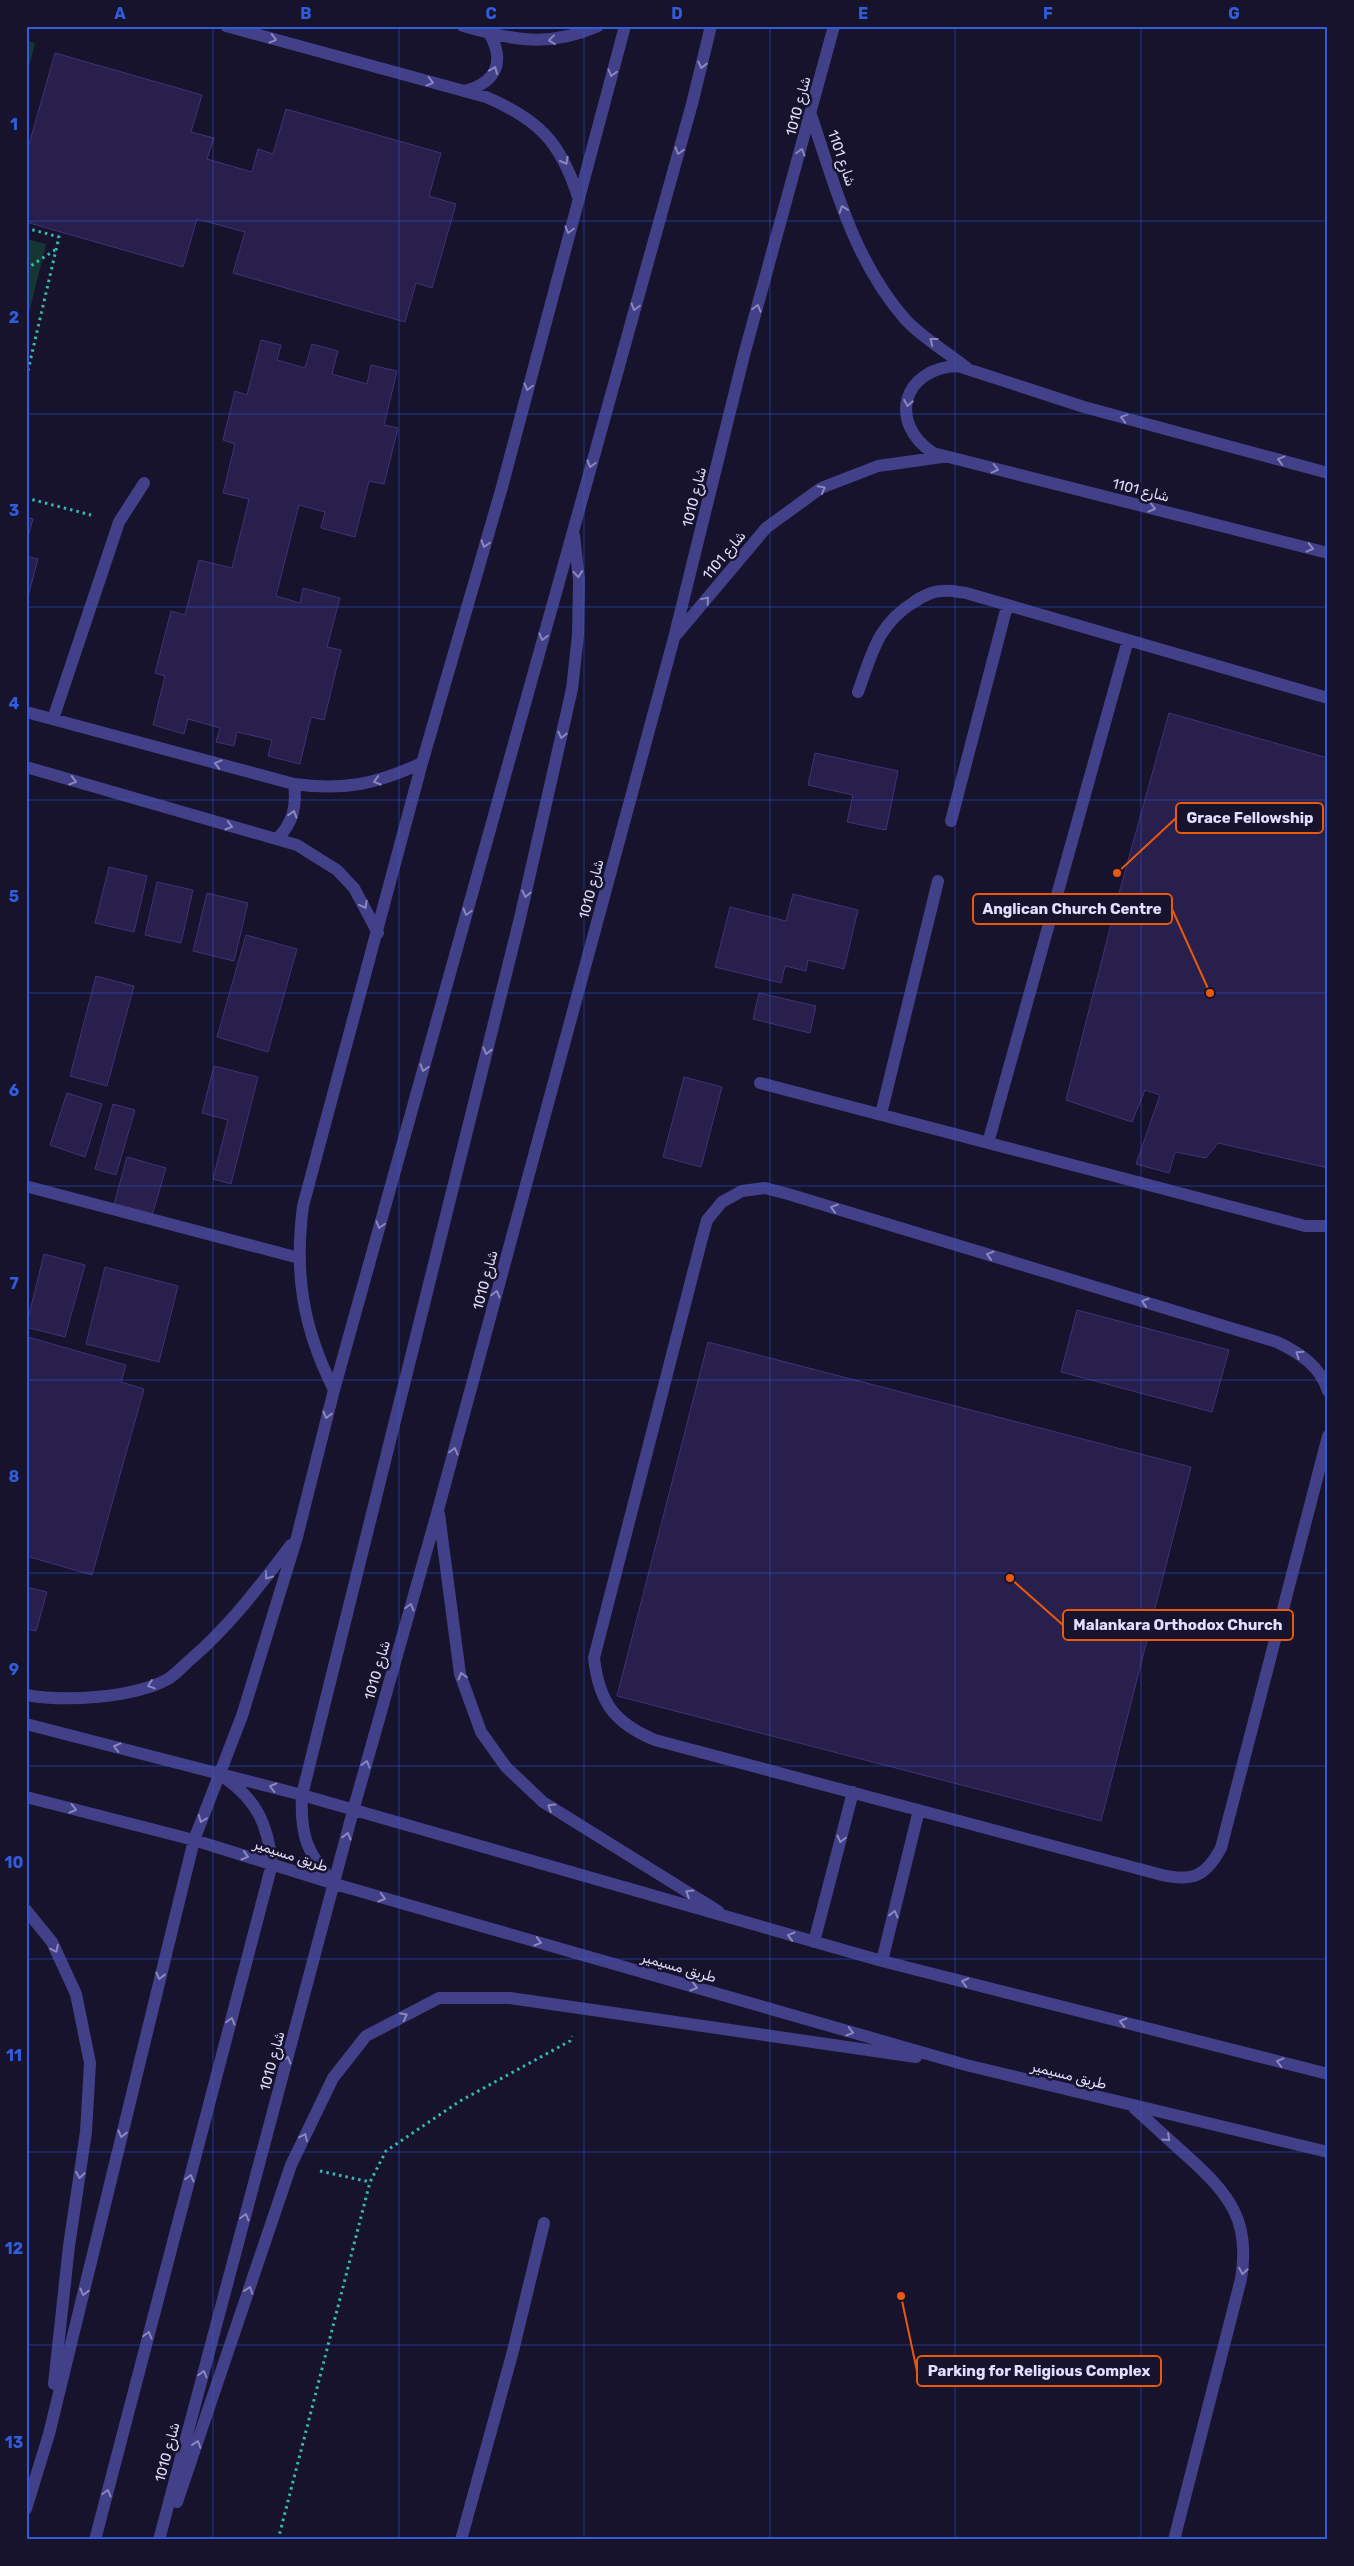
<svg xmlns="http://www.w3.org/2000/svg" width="1354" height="2566" font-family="Rubik,'Noto Sans Arabic',sans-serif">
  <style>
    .green { fill: #163634 }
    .building { fill: #281f4c; stroke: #3f3277 }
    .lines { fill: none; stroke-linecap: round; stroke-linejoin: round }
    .path { stroke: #36bab0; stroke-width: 3; stroke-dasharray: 2.5 4; stroke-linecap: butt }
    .minor { stroke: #424089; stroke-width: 12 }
    .oneway { stroke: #8a88be }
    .grid { fill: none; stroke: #315cdc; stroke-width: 1; stroke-opacity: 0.55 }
    .labels { text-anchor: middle; stroke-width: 5; stroke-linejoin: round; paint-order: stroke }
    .street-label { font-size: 14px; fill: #e2dffe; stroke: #17132c }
    .leader { fill: none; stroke: #e8590c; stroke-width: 2 }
    .callout-dot { fill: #e8590c; stroke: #17132c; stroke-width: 2 }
    .callout { fill: #17132c; stroke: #e8590c; stroke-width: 2 }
    .callout-label { font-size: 15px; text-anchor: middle; font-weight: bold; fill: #e2dffe }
    .neatline { fill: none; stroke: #315cdc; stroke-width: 2 }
    .grid-label { font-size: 16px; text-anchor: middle; font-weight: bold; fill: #315cdc }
  </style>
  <rect width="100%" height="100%" fill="#17132c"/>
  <path class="green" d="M26,41L35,43L26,79Z
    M26,239L46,244L26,325Z"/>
  <path class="building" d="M55,53L202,95L191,132L214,138L207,159L252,172L258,149L273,154L286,109L441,153L429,196L456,204L432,288L416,283L405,322L233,273L245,232L197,219L183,267L26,222V155Z
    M261,340L281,345L277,360L305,368L312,344L338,351L332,374L367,384L371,365L397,371L384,425L398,428L384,484L369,481L355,537L321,528L325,512L299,505L276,596L300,603L303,588L340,598L327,647L341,650L324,720L311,717L300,764L268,756L272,740L237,732L234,746L216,742L220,728L188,719L184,734L153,725L165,676L155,673L171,611L185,615L199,560L232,568L249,499L223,493L235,444L223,440L235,391L247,395Z
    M26,517L33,519L26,544Z
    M26,556L38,559L26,604Z
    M1169,713L1328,758V1168L1218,1143L1206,1158L1175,1152L1169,1173L1136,1164L1160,1095L1145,1090L1132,1122L1066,1100L1118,897Z
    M815,753L898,771L886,830L847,822L853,795L808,785Z
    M109,867L147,876L134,932L95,923Z
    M157,882L193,890L181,943L145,935Z
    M207,893L248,903L234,961L193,951Z
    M793,894L858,910L844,969L808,960L806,971L785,966L781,983L715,967L730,907L786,921Z
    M246,935L297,949L268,1052L217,1037Z
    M96,976L134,986L107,1086L70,1076Z
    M759,993L816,1006L810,1033L753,1019Z
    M214,1066L258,1077L231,1184L213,1179L228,1120L202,1113Z
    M684,1077L722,1087L701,1167L663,1157Z
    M67,1093L102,1104L85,1157L50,1145Z
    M113,1104L135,1110L116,1175L95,1169Z
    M127,1157L166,1168L151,1219L113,1208Z
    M44,1254L85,1265L65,1337L26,1327Z
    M105,1267L178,1286L159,1362L86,1344Z
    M1077,1310L1229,1350L1212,1412L1061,1372Z
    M28,1337L126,1365L121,1382L144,1389L92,1575L26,1556V1344Z
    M708,1342L1191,1467L1101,1821L617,1696Z
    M26,1587L47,1592L36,1631L26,1629Z"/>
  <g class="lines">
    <path class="path" d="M26,228L59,237L26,379
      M26,269L55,250
      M26,498L91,515
      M320,2171L370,2182
      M278,2540L370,2182L386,2151L460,2101L570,2041L572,2036"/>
    <path class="minor" d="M226,26L486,97C538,119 561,142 578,197
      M463,26C514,40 548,48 598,26
      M464,91C496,83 506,62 489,33
      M811,115C835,186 854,261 905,319C920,336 948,353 967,368
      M1328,473L1084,407L958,366C903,368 887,422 933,453L1328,553
      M677,634L766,528L821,488L878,466L942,457
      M858,692C872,654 877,625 914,602C921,597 933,591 942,591C950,590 958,592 966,593L1328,698
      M26,712L294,784C344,791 376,784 422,763
      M53,719L119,522L144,483
      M26,767L297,845L337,870L354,888L378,933
      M951,821L1007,606
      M277,839C293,823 297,806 294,784
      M760,1083L1305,1226H1328
      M881,1114L938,881
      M988,1143L1128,640
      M29,1187L299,1258
      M334,1390C303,1328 294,1275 303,1206L422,763L502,487L625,26
      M1328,1391C1320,1366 1300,1353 1277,1342L788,1194L765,1188L742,1191L722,1202L707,1220L701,1242L594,1658C599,1702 614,1723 655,1740L1162,1875C1193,1882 1206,1876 1221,1848L1328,1436
      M439,1514L460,1674L481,1732L506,1767L543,1802L718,1911
      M26,1695C65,1702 133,1698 168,1679C176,1674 184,1665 191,1659C230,1626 260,1585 291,1545
      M26,1724L302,1795L882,1961L1328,2074
      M26,1797L194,1840L335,1884L966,2065L1328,2152
      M335,1884C307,1855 300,1835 302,1795L520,918L572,689L578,635L579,580L574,535
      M26,1910L52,1942L76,1994L90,2063L86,2132L69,2246L54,2384
      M814,1942L853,1792
      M882,1961L919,1810
      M1133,2107C1151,2123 1169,2140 1187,2156C1229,2194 1251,2220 1241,2279L1174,2540
      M177,2502L291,2165L333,2078L366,2036L439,1998H510L916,2057
      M26,2509L49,2434L194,1840L242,1716L297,1537L334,1390L692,104L711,26
      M95,2540L272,1864C268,1826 258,1801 225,1778
      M159,2540L353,1811L438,1510L674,638L744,355L834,26
      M461,2540L513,2351L544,2223"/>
  </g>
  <defs><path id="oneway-chevron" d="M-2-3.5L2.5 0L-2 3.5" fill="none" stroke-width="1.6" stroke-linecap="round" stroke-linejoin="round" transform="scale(1.25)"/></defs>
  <g class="oneway">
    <use href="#oneway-chevron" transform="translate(273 39) rotate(15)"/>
    <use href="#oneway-chevron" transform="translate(552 40) rotate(173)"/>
    <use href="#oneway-chevron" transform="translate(702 65) rotate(104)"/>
    <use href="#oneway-chevron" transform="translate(494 70) rotate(-67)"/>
    <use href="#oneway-chevron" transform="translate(612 73) rotate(105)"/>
    <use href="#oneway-chevron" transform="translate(430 82) rotate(15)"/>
    <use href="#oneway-chevron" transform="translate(679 151) rotate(106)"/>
    <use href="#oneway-chevron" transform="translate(801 152) rotate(-74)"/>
    <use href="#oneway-chevron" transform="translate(565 161) rotate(60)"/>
    <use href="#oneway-chevron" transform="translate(843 209) rotate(-109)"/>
    <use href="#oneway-chevron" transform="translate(569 230) rotate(105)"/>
    <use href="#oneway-chevron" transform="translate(635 307) rotate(106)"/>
    <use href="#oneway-chevron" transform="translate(757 308) rotate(-74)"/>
    <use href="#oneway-chevron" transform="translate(933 341) rotate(-142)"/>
    <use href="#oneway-chevron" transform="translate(528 387) rotate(105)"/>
    <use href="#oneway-chevron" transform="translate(908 403) rotate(100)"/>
    <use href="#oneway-chevron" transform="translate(1124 418) rotate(-165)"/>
    <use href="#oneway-chevron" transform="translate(1281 460) rotate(-165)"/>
    <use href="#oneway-chevron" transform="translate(591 464) rotate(106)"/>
    <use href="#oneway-chevron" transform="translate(995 469) rotate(14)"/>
    <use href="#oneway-chevron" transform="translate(822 489) rotate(-28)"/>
    <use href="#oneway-chevron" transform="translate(1152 508) rotate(14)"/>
    <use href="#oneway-chevron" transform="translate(485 544) rotate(106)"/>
    <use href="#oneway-chevron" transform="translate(1310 548) rotate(14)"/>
    <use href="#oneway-chevron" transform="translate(578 574) rotate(85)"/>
    <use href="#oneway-chevron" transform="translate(706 600) rotate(-50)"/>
    <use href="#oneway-chevron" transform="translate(543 637) rotate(105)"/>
    <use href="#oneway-chevron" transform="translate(562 735) rotate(103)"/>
    <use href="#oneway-chevron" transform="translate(218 764) rotate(-165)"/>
    <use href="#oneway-chevron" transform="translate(73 781) rotate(16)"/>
    <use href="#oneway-chevron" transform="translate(377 781) rotate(163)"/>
    <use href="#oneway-chevron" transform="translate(293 814) rotate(-74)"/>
    <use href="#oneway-chevron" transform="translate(229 826) rotate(16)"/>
    <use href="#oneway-chevron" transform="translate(526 894) rotate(103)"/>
    <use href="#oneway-chevron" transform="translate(364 905) rotate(61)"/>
    <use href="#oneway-chevron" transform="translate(467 912) rotate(106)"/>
    <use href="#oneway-chevron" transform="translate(487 1051) rotate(104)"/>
    <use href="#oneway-chevron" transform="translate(424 1068) rotate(106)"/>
    <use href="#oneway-chevron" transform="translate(834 1208) rotate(-163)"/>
    <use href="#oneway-chevron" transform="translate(380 1225) rotate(106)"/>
    <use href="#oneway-chevron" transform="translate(990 1255) rotate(-163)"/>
    <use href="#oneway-chevron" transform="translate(496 1294) rotate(-75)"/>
    <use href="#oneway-chevron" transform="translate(1145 1302) rotate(-163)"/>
    <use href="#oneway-chevron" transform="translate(1299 1354) rotate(-145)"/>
    <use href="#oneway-chevron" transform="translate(327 1415) rotate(104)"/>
    <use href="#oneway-chevron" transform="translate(454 1451) rotate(-75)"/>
    <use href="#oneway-chevron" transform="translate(268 1576) rotate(127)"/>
    <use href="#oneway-chevron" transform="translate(410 1607) rotate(-74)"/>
    <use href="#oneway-chevron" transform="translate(462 1676) rotate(-105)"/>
    <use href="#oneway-chevron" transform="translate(151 1685) rotate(161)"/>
    <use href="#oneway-chevron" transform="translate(117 1747) rotate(-166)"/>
    <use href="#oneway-chevron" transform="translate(366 1764) rotate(-74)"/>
    <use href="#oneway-chevron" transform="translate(273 1787) rotate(-166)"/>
    <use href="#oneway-chevron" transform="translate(551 1807) rotate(-148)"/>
    <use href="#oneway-chevron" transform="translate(73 1809) rotate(14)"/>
    <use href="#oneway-chevron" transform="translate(202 1819) rotate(111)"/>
    <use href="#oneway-chevron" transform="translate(347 1836) rotate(-76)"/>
    <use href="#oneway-chevron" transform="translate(841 1839) rotate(105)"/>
    <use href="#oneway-chevron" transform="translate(245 1856) rotate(17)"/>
    <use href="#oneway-chevron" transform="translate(689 1893) rotate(-148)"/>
    <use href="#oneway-chevron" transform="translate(382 1898) rotate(16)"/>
    <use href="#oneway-chevron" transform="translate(894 1914) rotate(-76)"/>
    <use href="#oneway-chevron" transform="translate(791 1936) rotate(-164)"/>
    <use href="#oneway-chevron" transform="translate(538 1942) rotate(16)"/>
    <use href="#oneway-chevron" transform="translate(55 1949) rotate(64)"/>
    <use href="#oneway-chevron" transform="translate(160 1976) rotate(104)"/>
    <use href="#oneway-chevron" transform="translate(965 1982) rotate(-166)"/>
    <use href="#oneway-chevron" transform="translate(694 1987) rotate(16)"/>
    <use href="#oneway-chevron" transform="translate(404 2016) rotate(-27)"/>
    <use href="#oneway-chevron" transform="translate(231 2021) rotate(-75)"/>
    <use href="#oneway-chevron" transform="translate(1123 2022) rotate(-166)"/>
    <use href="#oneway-chevron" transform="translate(850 2032) rotate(16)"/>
    <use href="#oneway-chevron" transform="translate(287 2060) rotate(-75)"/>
    <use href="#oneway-chevron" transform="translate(1280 2062) rotate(-166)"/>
    <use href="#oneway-chevron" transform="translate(122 2134) rotate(104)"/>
    <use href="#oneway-chevron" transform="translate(304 2137) rotate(-65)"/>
    <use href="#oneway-chevron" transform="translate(1167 2138) rotate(42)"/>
    <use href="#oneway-chevron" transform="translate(80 2175) rotate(99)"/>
    <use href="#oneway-chevron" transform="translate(190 2178) rotate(-75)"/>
    <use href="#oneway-chevron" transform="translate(245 2217) rotate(-75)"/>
    <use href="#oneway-chevron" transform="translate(1243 2271) rotate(100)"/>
    <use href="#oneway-chevron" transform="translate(249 2290) rotate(-71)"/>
    <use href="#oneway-chevron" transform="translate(84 2292) rotate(104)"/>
    <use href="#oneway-chevron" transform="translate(148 2335) rotate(-75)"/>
    <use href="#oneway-chevron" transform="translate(203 2374) rotate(-75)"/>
    <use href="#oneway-chevron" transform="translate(197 2444) rotate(-71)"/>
    <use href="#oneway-chevron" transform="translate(107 2493) rotate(-75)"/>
  </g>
  <path class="grid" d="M213,26V2540M399,26V2540M584,26V2540M770,26V2540M955,26V2540M1141,26V2540M26,221H1328M26,414H1328M26,607H1328M26,800H1328M26,993H1328M26,1186H1328M26,1380H1328M26,1573H1328M26,1766H1328M26,1959H1328M26,2152H1328M26,2345H1328"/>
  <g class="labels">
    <g class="street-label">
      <text transform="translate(798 106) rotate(-75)" y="5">شارع 1010</text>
      <text transform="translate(842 158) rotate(71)" y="5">شارع 1101</text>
      <text transform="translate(1141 490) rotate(14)" y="5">شارع 1101</text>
      <text transform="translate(694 497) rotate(-76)" y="5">شارع 1010</text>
      <text transform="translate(724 555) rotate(-50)" y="5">شارع 1101</text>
      <text transform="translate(591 889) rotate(-75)" y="5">شارع 1010</text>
      <text transform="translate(485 1280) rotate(-75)" y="5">شارع 1010</text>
      <text transform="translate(377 1670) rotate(-74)" y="5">شارع 1010</text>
      <text transform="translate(291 1855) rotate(18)" y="5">طريق مسيمير</text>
      <text transform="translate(679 1967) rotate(16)" y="5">طريق مسيمير</text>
      <text transform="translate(272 2061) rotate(-75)" y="5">شارع 1010</text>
      <text transform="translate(1069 2075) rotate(14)" y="5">طريق مسيمير</text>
      <text transform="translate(167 2452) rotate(-75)" y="5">شارع 1010</text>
    </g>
  </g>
  <path class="leader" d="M1117 873L1176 818M1210 993L1172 909M1010 1578L1063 1625M901 2296L917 2371"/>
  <g class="callout-dot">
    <circle cx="1117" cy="873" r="5"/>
    <circle cx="1210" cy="993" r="5"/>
    <circle cx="1010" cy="1578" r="5"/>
    <circle cx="901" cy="2296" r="5"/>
  </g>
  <g class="callout">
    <rect x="1176" y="803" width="147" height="30" rx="5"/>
    <rect x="973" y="894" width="199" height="30" rx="5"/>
    <rect x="1063" y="1610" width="230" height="30" rx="5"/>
    <rect x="917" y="2356" width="244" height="30" rx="5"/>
  </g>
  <g class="callout-label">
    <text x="1250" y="823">Grace Fellowship</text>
    <text x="1072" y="914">Anglican Church Centre</text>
    <text x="1178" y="1630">Malankara Orthodox Church</text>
    <text x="1039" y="2376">Parking for Religious Complex</text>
  </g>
  <rect width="1354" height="2566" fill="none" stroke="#17132c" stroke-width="55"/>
  <rect x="28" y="28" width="1298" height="2510" class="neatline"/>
  <g class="grid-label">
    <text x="120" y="19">A</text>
    <text x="306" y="19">B</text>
    <text x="491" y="19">C</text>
    <text x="677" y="19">D</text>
    <text x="863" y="19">E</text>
    <text x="1048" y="19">F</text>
    <text x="1234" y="19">G</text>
    <text x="14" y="130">1</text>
    <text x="14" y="323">2</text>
    <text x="14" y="516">3</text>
    <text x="14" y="709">4</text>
    <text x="14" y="902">5</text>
    <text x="14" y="1096">6</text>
    <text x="14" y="1289">7</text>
    <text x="14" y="1482">8</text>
    <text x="14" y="1675">9</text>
    <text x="14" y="1868">10</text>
    <text x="14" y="2061">11</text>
    <text x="14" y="2254">12</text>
    <text x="14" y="2448">13</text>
  </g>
</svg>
